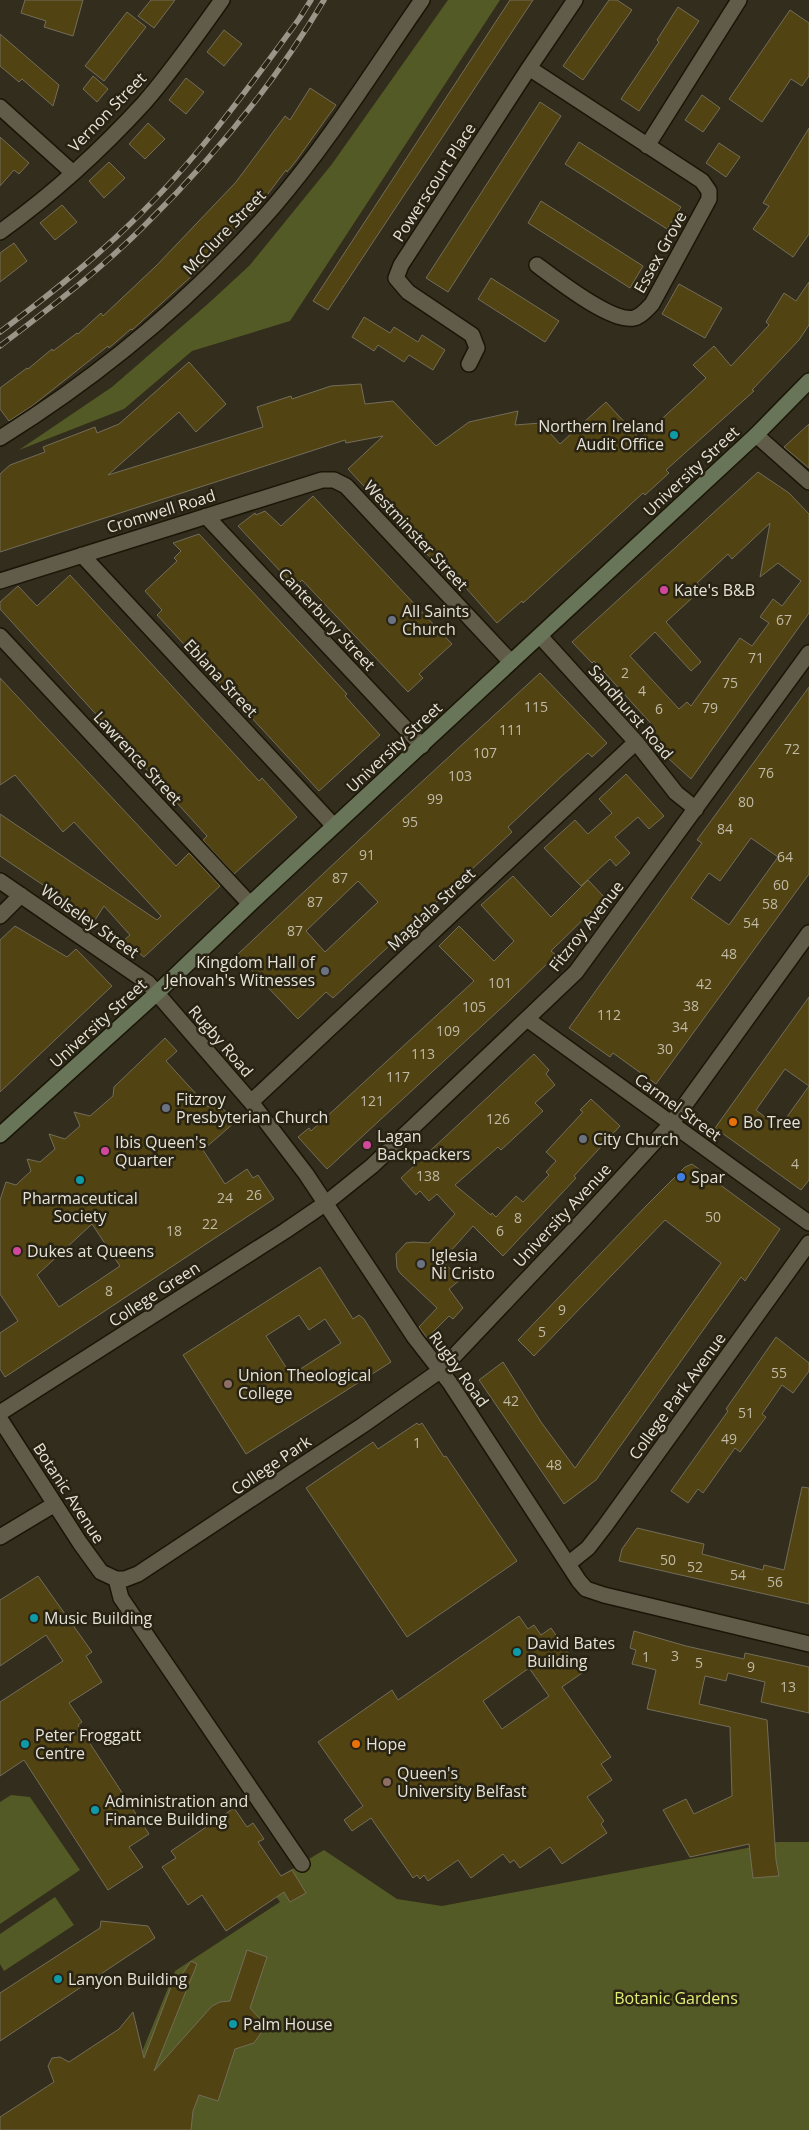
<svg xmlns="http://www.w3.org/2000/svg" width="809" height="2130" font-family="'Open Sans',sans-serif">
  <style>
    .green { fill: #545a25 }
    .building { fill: #514312; stroke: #736d5a; fill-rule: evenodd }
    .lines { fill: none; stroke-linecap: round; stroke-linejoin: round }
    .street-casing { stroke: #1a1506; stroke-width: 18 }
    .secondary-casing { stroke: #1a1506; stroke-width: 18 }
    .street { stroke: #615b49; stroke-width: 15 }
    .secondary { stroke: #687558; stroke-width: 15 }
    .rail-casing { stroke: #999588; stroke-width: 5.5 }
    .rail { stroke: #282313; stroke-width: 4; stroke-dasharray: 11; stroke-linecap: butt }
    .culture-dot { fill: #0f9aa8; stroke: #282313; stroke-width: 2 }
    .hotel-dot { fill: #d1479c; stroke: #282313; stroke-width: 2 }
    .worship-dot { fill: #6b7280; stroke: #282313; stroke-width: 2 }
    .food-dot { fill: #e8710a; stroke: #282313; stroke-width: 2 }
    .shop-dot { fill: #3f7fe0; stroke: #282313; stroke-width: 2 }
    .education-dot { fill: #8d6e63; stroke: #282313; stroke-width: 2 }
    .labels { text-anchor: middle; stroke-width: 5; stroke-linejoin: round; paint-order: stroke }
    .number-label { font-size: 14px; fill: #c0baa6 }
    .street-label { font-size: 16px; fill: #e5e2d7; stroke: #282313 }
    .poi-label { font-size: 16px; fill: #e5e2d7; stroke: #282313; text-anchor: start }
    .park-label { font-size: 16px; fill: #e2ef77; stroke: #282313 }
  </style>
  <rect width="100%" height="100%" fill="#322d1d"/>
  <path class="green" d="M448,0H500L290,321L192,351L124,409L19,450L112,387L210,302L250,265L332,164Z
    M11,1795L30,1797L80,1870L0,1924V1802Z
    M778,1842H809V2130H110L175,1971L280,1902L270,1888L277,1878L324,1850L397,1899L442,1906Z
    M55,1897L74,1925L4,1971L0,1964V1934Z"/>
  <path class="building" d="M25,0H83L73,36L44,27L46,21L21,13Z
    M151,0H175L154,28L138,16Z
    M510,0H533L328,310L313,301Z
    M609,0H617L632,10L583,80L563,66Z
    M678,7L699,21L639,111L621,99L659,42L657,40Z
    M790,10L809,23V76L802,86L791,79L762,122L729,99Z
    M127,12L146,27L104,81L85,66Z
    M224,30L242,44L224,66L207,52Z
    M0,34L59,85L53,106L22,79L19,82L0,66Z
    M93,76L108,89L97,102L83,89Z
    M186,78L204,92L186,114L169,100Z
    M310,88L336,105L296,161L287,172L286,170L264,199L245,220L243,219L204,265L132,330L131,329L109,348L108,346L32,406L9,421L0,409V388L27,368L28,369L52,349L53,351L77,333L78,334L101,313L103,316L157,265L236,182L285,116L290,120Z
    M702,95L720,108L703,132L685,120Z
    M540,102L561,116L448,292L426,278Z
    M148,123L165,139L145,159L129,144Z
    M809,128V234L793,257L753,229L769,206L763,203Z
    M0,137L29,163L19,174L14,170L0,186Z
    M579,142L681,207L667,229L565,164Z
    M719,143L740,157L726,177L706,163Z
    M109,162L125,178L104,198L89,181Z
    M541,201L643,266L630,288L528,223Z
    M62,205L77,222L55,240L40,223Z
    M14,243L27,261L0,282V253Z
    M491,278L559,321L545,342L478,299Z
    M809,282V325L799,340L752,390L754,391L666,470L669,473L645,495L643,493L523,603L522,601L497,623L458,579L454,583L348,469L383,436L346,443L345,440L0,552V474L10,465L45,452L43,447L95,427L97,433L119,424L189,362L226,404L196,432L179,412L108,475L263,427L257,407L291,396L292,399L331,386L361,384L365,404L393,401L436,446L469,422L518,411L515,425L541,423L560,444L606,402L640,439L706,378L693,365L714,346L731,366L769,325L766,322L784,293L796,301Z
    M679,284L722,308L705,338L662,314Z
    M364,317L390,333L394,327L418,342L422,335L445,350L433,370L409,355L404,362L378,345L374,351L352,337Z
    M809,424V468L784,447Z
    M758,472L789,493L809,514V613L691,779L646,738L656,729L594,661L592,663L572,642ZM770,523L760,577L778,563L801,581L782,606L773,599L760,617L769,623L752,646L740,638L691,706L687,702L679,709L630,656L655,632L691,671L701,662L666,622L703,588L697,583L728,554L732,559Z
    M313,496L452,644L419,674L423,678L408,692L302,580L295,587L238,526L255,513L256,515L265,511L281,526Z
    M199,534L347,694L345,696L380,735L319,791L157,615L162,610L145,591L177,561L174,558L181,551L173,543Z
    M70,575L259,781L262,778L297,817L234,874L203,840L207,836L0,609V602L18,586L37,606Z
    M540,673L607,743L592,757L588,753L562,776L508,827L512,832L333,998L326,992L298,1019L237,955L376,824ZM358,881L378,902L325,952L306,931Z
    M0,678L176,866L189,853L220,886L144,957L123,941L130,935L104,906L95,920L0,856V814L157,920L161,916L74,822L63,832L15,775L0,785Z
    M809,687V874L656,1084L613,1053L610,1057L569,1028L702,843L697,840ZM751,838L778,857L729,925L691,898L709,873L720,881Z
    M626,774L664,816L649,829L638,817L615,837L630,853L616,866L610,859L581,886L544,848L575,820L588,834L612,813L599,799Z
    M513,876L551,917L588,880L605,898L551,951L556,955L510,1000L327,1169L298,1137L309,1128L311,1131L474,981L439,946L459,926L494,961L514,941L481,905Z
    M15,926L67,957L76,949L112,986L0,1092V940Z
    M809,997V1086L785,1069L756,1110L779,1128L809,1086V1180L801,1190L715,1128Z
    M165,1038L177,1051L166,1061L208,1107L215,1100L235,1122L203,1150L225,1184L247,1169L253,1178L258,1175L274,1199L5,1377L0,1369V1333L18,1321L0,1294V1200L6,1182L16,1185L31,1171L27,1159L40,1162L55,1149L49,1134L65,1139L80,1126L74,1112L90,1116L113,1096L114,1087ZM92,1224L120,1266L59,1307L37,1275Z
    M534,1054L549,1070L546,1074L555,1085L535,1103L543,1111L501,1150L498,1147L455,1185L491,1215L492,1213L496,1217L516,1196L523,1202L549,1175L546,1172L556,1161L546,1152L583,1112L580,1110L591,1099L620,1126L574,1176L576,1178L503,1256L473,1226L442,1261L461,1279L449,1289L463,1308L453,1319L449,1316L427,1338L419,1327L437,1308L400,1273L397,1268L396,1254L406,1243L413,1242L429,1243L455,1214L437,1194L429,1201L420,1191L416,1195L401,1178Z
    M692,1164L780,1229L745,1281L741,1277L596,1480L564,1504L479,1380L503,1362L541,1422L575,1468L721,1263L665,1220L534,1356L518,1340L646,1206L685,1167Z
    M320,1267L353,1319L359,1315L364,1319L391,1362L246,1454L183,1355ZM299,1315L309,1330L325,1319L341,1343L291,1375L266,1336Z
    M776,1337L809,1363V1371L793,1393L782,1385L762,1414L766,1417L740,1452L735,1448L703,1493L698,1489L688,1503L671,1491L728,1411L726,1409Z
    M417,1423L419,1425L422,1423L444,1457L446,1456L517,1561L407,1637L306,1488L373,1442L378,1449Z
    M802,1487L809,1488V1604L619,1561L622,1549L637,1528L704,1544L702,1554L763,1570L764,1565L784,1570Z
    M38,1576L92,1652L86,1656L102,1682L69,1703L82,1722L78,1725L149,1834L129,1847L143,1867L108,1890L24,1760L0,1776V1702L63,1661L46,1635L0,1666V1600Z
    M519,1616L528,1629L534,1625L541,1635L551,1628L582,1673L562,1687L611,1757L601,1764L612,1780L587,1797L604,1821L601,1824L607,1833L562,1864L550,1847L520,1868L514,1860L510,1863L503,1854L471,1878L458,1860L428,1881L424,1875L420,1879L417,1875L413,1878L371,1818L352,1831L344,1820L363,1806L318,1742L392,1690L398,1700ZM529,1668L549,1696L502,1729L483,1701Z
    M634,1631L686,1646L744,1659L745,1653L809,1667V1713L761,1702L765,1682L728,1673L726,1681L705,1676L699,1704L767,1720L776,1860L779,1876L753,1878L749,1844L690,1857L663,1810L686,1799L694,1814L732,1796L730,1727L647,1709L656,1670L632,1664L636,1650L630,1648Z
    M234,1808L247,1827L253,1823L264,1839L258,1842L281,1876L292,1870L306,1893L290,1902L284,1892L226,1931L202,1895L188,1905L162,1867L176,1858L171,1851Z
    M101,1921L148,1926L155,1938L0,2041V1993L100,1928Z
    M247,1950L267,1957L250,2008L260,2019L261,2033L254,2043L235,2049L218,2101L199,2095L193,2111L191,2130H0V2117L54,2082L48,2066L52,2058L60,2057L69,2062L119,2029L133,2012L144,2058L172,1984L175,1985L191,1961L197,1964L154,2071L212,2006L220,2002L230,2001Z"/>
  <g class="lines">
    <defs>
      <path id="street" d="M529,68L702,181L709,191V199L652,304C647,309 642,316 634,318C611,323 556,279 537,265
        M0,107L72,172
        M647,146L739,0
        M0,232C50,196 102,149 144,103C172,71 197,35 222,0
        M469,364L477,348L472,335L408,292L396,278L401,265L529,68L575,0
        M756,435L809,482
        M0,438C101,375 195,297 274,206C329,142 374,69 422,0
        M206,516L422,746
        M82,555L334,826
        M0,581L322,480H334L346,486L511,662
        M0,636L250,904
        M540,636L636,742L676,793L696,809
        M0,881L148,983L251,1102L306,1174L415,1338L450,1383L579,1581L586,1589L604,1595L809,1644
        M0,916L21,895
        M527,1019L809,1223
        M251,1102L636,742
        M0,1413L285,1231L326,1203L372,1166L576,972L809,653
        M0,1419L80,1543L101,1572L116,1579H125L138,1574L363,1425L441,1370L584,1219L671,1124L809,933
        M0,1537L55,1504
        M568,1564L588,1548L605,1526L809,1243
        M116,1579L121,1598L302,1864"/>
      <path id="secondary" d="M0,1135L157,993L250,904L756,435L809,381"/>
    </defs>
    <use href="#street" class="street-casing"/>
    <use href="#secondary" class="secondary-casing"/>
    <use href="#street" class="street"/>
    <use href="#secondary" class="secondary"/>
    <defs>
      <path id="rail" d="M0,332C45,298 90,263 131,223C195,162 247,90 299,19L311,0
        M0,346C51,307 103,268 148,222C215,156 276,81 324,0"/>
    </defs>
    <use href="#rail" class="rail-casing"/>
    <use href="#rail" class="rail"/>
  </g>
  <g class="culture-dot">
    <circle cx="674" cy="435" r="5"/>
    <circle cx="80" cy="1180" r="5"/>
    <circle cx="34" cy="1618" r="5"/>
    <circle cx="517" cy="1652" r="5"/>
    <circle cx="25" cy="1744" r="5"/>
    <circle cx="95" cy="1810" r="5"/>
    <circle cx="58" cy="1979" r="5"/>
    <circle cx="233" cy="2024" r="5"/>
  </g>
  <g class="hotel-dot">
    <circle cx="664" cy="590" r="5"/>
    <circle cx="367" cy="1145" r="5"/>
    <circle cx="105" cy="1151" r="5"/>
    <circle cx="17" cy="1251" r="5"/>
  </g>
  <g class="worship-dot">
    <circle cx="392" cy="620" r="5"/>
    <circle cx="325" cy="971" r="5"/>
    <circle cx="166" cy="1108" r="5"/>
    <circle cx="583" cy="1139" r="5"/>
    <circle cx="421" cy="1264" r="5"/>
  </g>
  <g class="food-dot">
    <circle cx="733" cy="1122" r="5"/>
    <circle cx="356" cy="1744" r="5"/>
  </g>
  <circle class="shop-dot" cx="681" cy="1177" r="5"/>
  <g class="education-dot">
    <circle cx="228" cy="1384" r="5"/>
    <circle cx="387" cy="1782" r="5"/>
  </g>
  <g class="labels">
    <g class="number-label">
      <text x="784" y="625">67</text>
      <text x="756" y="663">71</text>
      <text x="625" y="678">2</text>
      <text x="730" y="688">75</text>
      <text x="642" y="696">4</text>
      <text x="536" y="712">115</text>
      <text x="710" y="713">79</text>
      <text x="659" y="714">6</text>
      <text x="511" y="735">111</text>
      <text x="792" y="754">72</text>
      <text x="485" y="758">107</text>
      <text x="766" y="778">76</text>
      <text x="460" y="781">103</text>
      <text x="435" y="804">99</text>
      <text x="746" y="807">80</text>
      <text x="410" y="827">95</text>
      <text x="725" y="834">84</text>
      <text x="367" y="860">91</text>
      <text x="785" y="862">64</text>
      <text x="340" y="883">87</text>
      <text x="781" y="890">60</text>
      <text x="315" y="907">87</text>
      <text x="770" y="909">58</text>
      <text x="751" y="928">54</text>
      <text x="295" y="936">87</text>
      <text x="729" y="959">48</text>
      <text x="500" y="988">101</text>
      <text x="704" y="989">42</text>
      <text x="691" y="1011">38</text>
      <text x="474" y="1012">105</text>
      <text x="609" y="1020">112</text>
      <text x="680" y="1032">34</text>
      <text x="448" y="1036">109</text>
      <text x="665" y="1054">30</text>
      <text x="423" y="1059">113</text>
      <text x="398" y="1082">117</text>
      <text x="372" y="1106">121</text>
      <text x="498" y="1124">126</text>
      <text x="795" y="1169">4</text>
      <text x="428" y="1181">138</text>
      <text x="254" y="1200">26</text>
      <text x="225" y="1203">24</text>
      <text x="713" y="1222">50</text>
      <text x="518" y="1223">8</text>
      <text x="210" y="1229">22</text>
      <text x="174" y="1236">18</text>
      <text x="500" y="1236">6</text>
      <text x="109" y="1296">8</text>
      <text x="562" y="1315">9</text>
      <text x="542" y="1337">5</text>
      <text x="779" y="1378">55</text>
      <text x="511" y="1406">42</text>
      <text x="746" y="1418">51</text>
      <text x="729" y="1444">49</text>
      <text x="417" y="1448">1</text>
      <text x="554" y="1470">48</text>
      <text x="668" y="1565">50</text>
      <text x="695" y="1572">52</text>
      <text x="738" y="1580">54</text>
      <text x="775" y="1587">56</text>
      <text x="675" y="1661">3</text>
      <text x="646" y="1662">1</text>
      <text x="699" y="1668">5</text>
      <text x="751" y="1672">9</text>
      <text x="788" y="1692">13</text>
    </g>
    <g class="street-label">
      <text transform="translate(107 112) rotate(-46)" y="6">Vernon Street</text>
      <text transform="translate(434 182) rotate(-57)" y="6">Powerscourt Place</text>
      <text transform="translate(224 232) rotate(-46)" y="6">McClure Street</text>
      <text transform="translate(660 252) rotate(-61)" y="6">Essex Grove</text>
      <text transform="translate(691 471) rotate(-43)" y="6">University Street</text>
      <text transform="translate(161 511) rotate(-17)" y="6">Cromwell Road</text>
      <text transform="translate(416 535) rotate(47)" y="6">Westminster Street</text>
      <text transform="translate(327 619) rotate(47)" y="6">Canterbury Street</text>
      <text transform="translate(221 678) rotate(47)" y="6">Eblana Street</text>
      <text transform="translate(631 712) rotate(49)" y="6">Sandhurst Road</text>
      <text transform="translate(394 747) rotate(-43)" y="6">University Street</text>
      <text transform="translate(138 758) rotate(47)" y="6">Lawrence Street</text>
      <text transform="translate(431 909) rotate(-43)" y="6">Magdala Street</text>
      <text transform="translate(90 921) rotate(35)" y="6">Wolseley Street</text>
      <text transform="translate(586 926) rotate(-52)" y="6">Fitzroy Avenue</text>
      <text transform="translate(98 1023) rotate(-42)" y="6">University Street</text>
      <text transform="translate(221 1041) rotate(49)" y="6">Rugby Road</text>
      <text transform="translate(678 1107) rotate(36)" y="6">Carmel Street</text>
      <text transform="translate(562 1215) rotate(-47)" y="6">University Avenue</text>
      <text transform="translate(154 1294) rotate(-33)" y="6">College Green</text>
      <text transform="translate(459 1369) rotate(54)" y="6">Rugby Road</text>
      <text transform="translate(677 1396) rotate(-54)" y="6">College Park Avenue</text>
      <text transform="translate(271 1465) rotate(-34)" y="6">College Park</text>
      <text transform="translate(69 1493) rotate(57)" y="6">Botanic Avenue</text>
    </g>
    <g class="poi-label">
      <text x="664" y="432" text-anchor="end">Northern Ireland<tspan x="664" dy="18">Audit Office</tspan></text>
      <text x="674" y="596">Kate's B&amp;B</text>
      <text x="402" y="617">All Saints<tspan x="402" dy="18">Church</tspan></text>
      <text x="315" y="968" text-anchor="end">Kingdom Hall of<tspan x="315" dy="18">Jehovah's Witnesses</tspan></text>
      <text x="176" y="1105">Fitzroy<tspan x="176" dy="18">Presbyterian Church</tspan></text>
      <text x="743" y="1128">Bo Tree</text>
      <text x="377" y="1142">Lagan<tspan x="377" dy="18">Backpackers</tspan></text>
      <text x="593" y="1145">City Church</text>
      <text x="115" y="1148">Ibis Queen's<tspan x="115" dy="18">Quarter</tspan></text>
      <text x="691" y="1183">Spar</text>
      <text x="80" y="1204" text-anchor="middle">Pharmaceutical<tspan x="80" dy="18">Society</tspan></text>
      <text x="27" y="1257">Dukes at Queens</text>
      <text x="431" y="1261">Iglesia<tspan x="431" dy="18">Ni Cristo</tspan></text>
      <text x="238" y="1381">Union Theological<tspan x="238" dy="18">College</tspan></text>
      <text x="44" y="1624">Music Building</text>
      <text x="527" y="1649">David Bates<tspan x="527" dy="18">Building</tspan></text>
      <text x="35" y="1741">Peter Froggatt<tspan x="35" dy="18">Centre</tspan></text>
      <text x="366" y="1750">Hope</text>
      <text x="397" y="1779">Queen's<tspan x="397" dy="18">University Belfast</tspan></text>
      <text x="105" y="1807">Administration and<tspan x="105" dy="18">Finance Building</tspan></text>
      <text x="68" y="1985">Lanyon Building</text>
      <text x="243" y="2030">Palm House</text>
    </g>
    <g class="park-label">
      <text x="676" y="2004">Botanic Gardens</text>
    </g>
  </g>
</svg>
